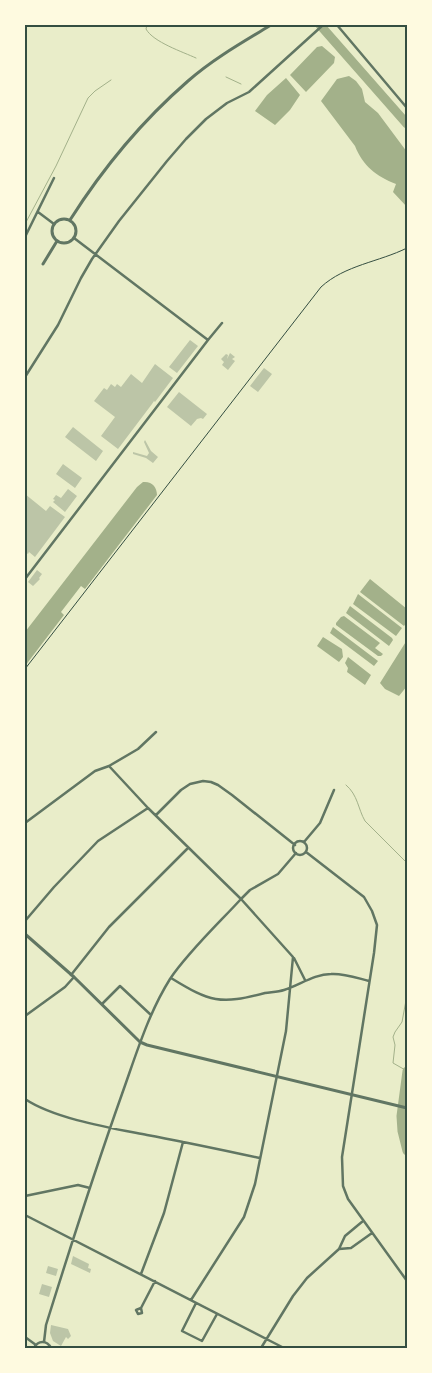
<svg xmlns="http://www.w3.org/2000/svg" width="432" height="1373" font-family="Literata,serif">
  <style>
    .water { fill: #a3b18a }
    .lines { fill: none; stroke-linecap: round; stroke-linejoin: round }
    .stream { stroke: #a3b18a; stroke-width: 1 }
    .river { stroke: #a3b18a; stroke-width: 9 }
    .building { fill: #bcc5a7 }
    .path { stroke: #344e41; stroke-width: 1 }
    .minor { stroke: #617663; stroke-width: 2.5 }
    .tertiary { stroke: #617663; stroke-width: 3 }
    .neatline { fill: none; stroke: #344e41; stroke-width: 2 }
  </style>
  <rect width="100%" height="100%" fill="#e9edc9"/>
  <path class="water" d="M322,46L335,57L334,63L306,92L290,75L317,47Z
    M349,76L356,81L362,89L365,102L378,113L407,152V207L393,192L396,184C376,176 363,166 355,146L321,101L337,79Z
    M286,78L300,95L290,110L275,125L255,111L267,95Z
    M143,482C152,481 157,487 157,495L85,589L81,586L61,612L64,615L25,666V632L137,487Z
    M370,579L407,609V622L404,626L360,592Z
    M358,594L402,628L396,636L353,604Z
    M350,606L392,638L393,640L389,646L346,613Z
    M344,616L380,643L375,648L383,654L381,656H378L336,625V623L341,617Z
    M333,627L378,661L374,666L330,633Z
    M323,637L342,649L343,657L339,662L317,646Z
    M407,640V686L399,696L385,689L380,683Z
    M348,657L371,675L365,685L347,672L348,668L345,663Z"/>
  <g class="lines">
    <path class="stream" d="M147,25L146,29C153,42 183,52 196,58
      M226,77L241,84
      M25,224L56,166L88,98L95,91L111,80
      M346,785C358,795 358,809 365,821L407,863
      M407,1071L393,1063L395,1045L393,1037L395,1032L402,1022L407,995"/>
    <path class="river" d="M320,25L407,124
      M407,1071L401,1116L402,1131L407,1151"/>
  </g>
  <path class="building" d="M190,340L198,346L177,373L169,367Z
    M230,353L235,357L232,359L235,361L228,370L222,365L224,362L221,359L226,354L228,355L227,359Z
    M155,364L173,378L155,402L154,401L152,404L118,449L101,436L115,417L94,401L104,388L107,390L111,384L115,387L117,384L121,387L131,374L142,383Z
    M264,368L272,374L258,392L250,386Z
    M179,392L207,414L203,419L201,418L197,419L191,426L167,407Z
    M73,427L103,451L96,461L65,437Z
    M145,440L151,451L158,457L153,463L146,458L133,454V452L147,456L149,453L144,442Z
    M63,464L82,478L75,488L56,474Z
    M68,489L77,496L65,512L53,502L55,500L53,499L56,495L61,498Z
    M25,494L46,511L50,506L65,517L35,557L29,552L28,554L25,552Z
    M37,570L42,574L39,578L40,579L33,586L28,582Z
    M73,1256L89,1264L88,1268L91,1269L90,1273L71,1264Z
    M48,1266L58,1269L56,1276L46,1273Z
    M42,1284L52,1287L49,1297L39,1294Z
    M51,1325L68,1329L71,1336L68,1339L66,1337L61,1346L53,1341L50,1333Z"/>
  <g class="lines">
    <path class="path" d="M25,669L321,287C345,265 379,262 407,248"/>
    <path class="minor" d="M337,25L407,108
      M38,212L54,224
      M25,237L54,178
      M208,340L222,323
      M25,377L58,325L81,278L92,259L119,221L167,161L186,139L206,119L227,103L249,92L323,25
      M25,579L208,340L74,238
      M109,766L148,808L241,899L293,957L286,1031L255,1184L244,1217L191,1300
      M156,815L181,790L190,784L203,781L211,782L218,785L232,795L295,845
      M25,823L95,771L109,766L138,749L156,732
      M293 848a7 7 0 1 1 14 0a7 7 0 1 1-14 0Z
      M304,842L320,823L334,790
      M306,852L364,897L372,911L377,925L374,953L342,1157L343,1186L348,1199L407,1281
      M25,921L54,887L98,841L148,808
      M294,958L305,980
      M71,975L109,927L188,848
      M171,978C210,1002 220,1005 265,993C271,992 278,992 284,990C300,985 314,974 331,974C343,973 357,978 369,981
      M102,1004L120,986L151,1015
      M25,1016L65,987L74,977
      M25,1099C55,1119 111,1128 147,1135C185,1142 222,1150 260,1158
      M25,1196L78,1185L90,1188
      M25,1215L284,1348
      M339,1249L351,1248L372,1233
      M141,1274L164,1213L183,1142
      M196,1303L182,1331L202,1341L217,1314
      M141,1308L142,1313L138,1314L136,1310L141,1308L155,1281
      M25,1337L36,1345
      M44,1342L46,1325C70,1248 95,1170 122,1094C136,1055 148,1014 170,979C188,952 219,923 241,899L250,890L278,874L296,853
      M34,1348C38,1340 47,1340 51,1348
      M261,1348L293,1296L307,1278L339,1249L345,1236L363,1221"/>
    <path class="tertiary" d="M52 231a12 12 0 1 1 24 0a12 12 0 1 1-24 0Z
      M70,220C103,168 142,121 188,81C213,59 243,42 271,25
      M43,264L57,241
      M25,934L74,977L140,1042L147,1045L407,1108"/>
  </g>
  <rect width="432" height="1373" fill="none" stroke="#fefae0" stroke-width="52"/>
  <rect x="26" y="26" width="380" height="1321" class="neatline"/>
</svg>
